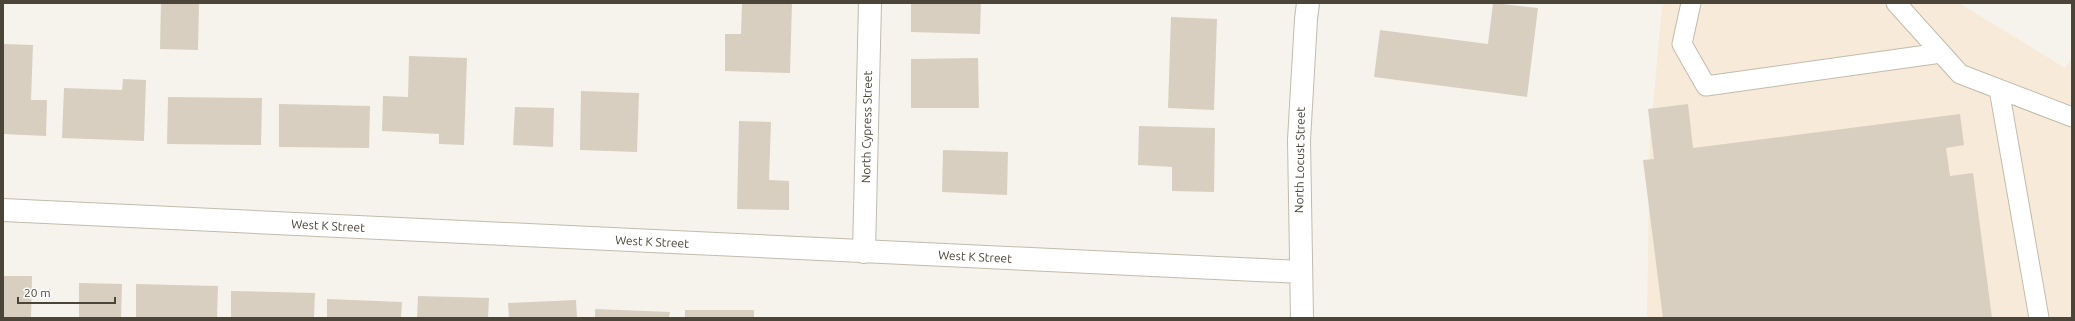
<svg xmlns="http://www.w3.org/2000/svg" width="2075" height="321" font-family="Ubuntu,sans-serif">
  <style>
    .commercial { fill: #f7ead8 }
    .building { fill: #d8cfc1 }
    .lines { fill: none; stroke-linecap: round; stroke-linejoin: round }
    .lane-casing { stroke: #c2bbae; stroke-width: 21 }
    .street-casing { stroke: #c2bbae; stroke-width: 24 }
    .lane { stroke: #fff; stroke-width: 19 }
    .street { stroke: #fff; stroke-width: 22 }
    .labels { text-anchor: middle; stroke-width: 4; stroke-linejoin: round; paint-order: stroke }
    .street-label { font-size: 12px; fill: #4b4439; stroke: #fff }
  </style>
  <rect width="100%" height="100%" fill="#f6f3ec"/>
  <path class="commercial" d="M1665,3H1959L2065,68L2072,58V318H1647L1650,140L1662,6Z"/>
  <path class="building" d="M161,3H199L198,50L160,49Z
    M742,3H792L790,73L725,71V34H741Z
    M911,3H981L980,34L911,32Z
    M1493,3L1538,8L1527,97L1374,77L1380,30L1488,44Z
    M1171,17L1217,19L1214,110L1168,108Z
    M3,44L33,45L31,100H47L46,136L3,134Z
    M409,56L467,58L464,145L439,144V134L382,131L383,96L408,97Z
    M978,58L979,108H911V59Z
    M123,79L146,80L144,141L62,138L64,88L122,90Z
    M581,91L639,93L637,152L580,150Z
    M168,97L262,98L261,145L167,144Z
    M279,104L370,106L369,148L279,147Z
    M1688,104L1693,148L1960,114L1964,145L1946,148L1950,176L1973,173L1992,318H1663L1643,160L1654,159L1648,109Z
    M515,107L554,108L553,147L513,145Z
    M739,121L771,122L769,180L789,181V210L737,209Z
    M1139,126L1215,128L1214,192L1172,191V167L1138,165Z
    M943,150L1008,152L1007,195L942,192Z
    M3,276H32L31,318H3Z
    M79,283L122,284L121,318H79Z
    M136,284L218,286L217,318H136Z
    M231,291L315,293L314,318H231Z
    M418,296L489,298L488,318H417Z
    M327,299L402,302L401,318H327Z
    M576,300L577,318H509L508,303Z
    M595,309L670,312L669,318H595Z
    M685,310H754V318H685Z"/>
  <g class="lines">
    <defs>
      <path id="lane" d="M1691,3L1682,44L1706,86L1941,53
        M1896,3L1960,74L2072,117
        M1999,89L2039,318"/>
      <path id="street" d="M3,210L1301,272
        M864,252L870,3
        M1302,318L1299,140L1306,19L1308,3"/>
    </defs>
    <use href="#lane" class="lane-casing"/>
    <use href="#street" class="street-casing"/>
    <use href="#lane" class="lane"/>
    <use href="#street" class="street"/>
  </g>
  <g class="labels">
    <g class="street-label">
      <text transform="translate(867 127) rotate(-89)" y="4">North Cypress Street</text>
      <text transform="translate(1300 160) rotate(-89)" y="4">North Locust Street</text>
      <text transform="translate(328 226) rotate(3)" y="4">West K Street</text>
      <text transform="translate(652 242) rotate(3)" y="4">West K Street</text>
      <text transform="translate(975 257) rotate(3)" y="4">West K Street</text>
    </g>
  </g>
  <rect width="2075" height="321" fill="none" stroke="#4b4439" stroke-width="8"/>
  <path d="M18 297v6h97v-6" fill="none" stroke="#4b4439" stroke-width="2"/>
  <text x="24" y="297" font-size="12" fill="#4b4439" stroke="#ffffff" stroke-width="3" paint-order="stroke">20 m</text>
</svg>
